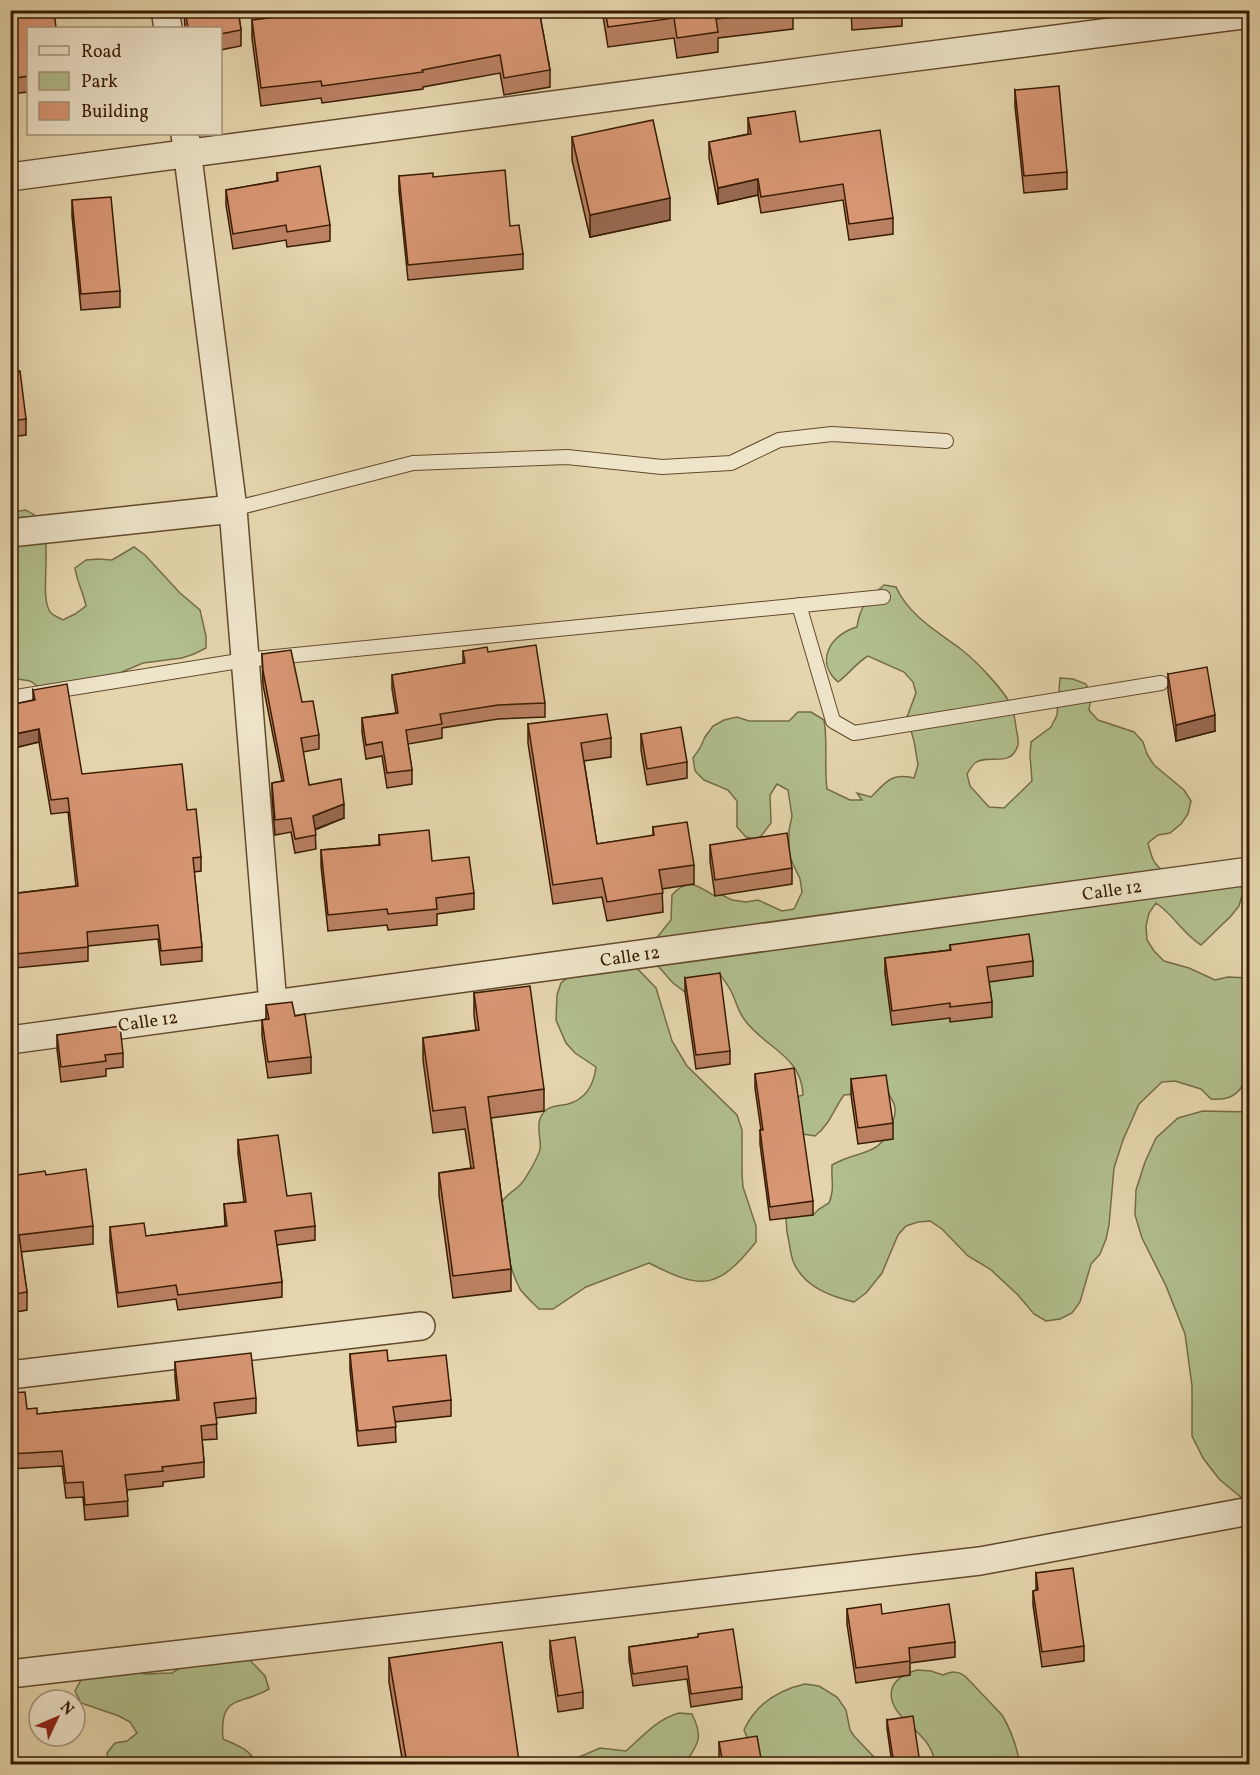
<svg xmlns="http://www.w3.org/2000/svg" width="1260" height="1775" font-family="Vollkorn,serif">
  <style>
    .green { fill: #b1be8d; stroke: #746c47; stroke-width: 1.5 }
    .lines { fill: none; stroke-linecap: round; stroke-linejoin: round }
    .service-casing { stroke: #634a2c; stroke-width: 16 }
    .minor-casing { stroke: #634a2c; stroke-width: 30 }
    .service { stroke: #eee4ca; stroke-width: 14 }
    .minor { stroke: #eee4ca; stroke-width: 27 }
    .wall { fill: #ba8163; stroke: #381b01; stroke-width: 1.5 }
    .shaded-wall { fill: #976950; stroke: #381b01; stroke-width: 1.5 }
    .building { fill: #d89673; stroke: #381b01; stroke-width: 1.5 }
    .labels { text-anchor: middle; stroke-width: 4.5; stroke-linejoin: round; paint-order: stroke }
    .street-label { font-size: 18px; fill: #381b01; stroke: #eee4ca }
  </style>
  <rect width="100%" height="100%" fill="#e5d5ad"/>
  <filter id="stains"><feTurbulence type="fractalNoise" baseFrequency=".00333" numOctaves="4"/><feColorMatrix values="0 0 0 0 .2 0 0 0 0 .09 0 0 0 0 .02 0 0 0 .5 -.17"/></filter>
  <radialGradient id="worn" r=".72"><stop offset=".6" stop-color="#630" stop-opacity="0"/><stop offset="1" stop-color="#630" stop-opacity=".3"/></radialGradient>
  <path class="green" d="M25,510C29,512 34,514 37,517C56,538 37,597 51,613C54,616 60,618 63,620L75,614L86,606C83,592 77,582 75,568L86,560L98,559L112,560L134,547L145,555L180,593L200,610L206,636V648L194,654L182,658L143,663L82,689H42L30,681L18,679L11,675L10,513Z
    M884,585L896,587C910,617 937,631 962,650C976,661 1003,689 1011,705C1014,712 1015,720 1016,727C1017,733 1019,741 1018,745C1011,769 988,753 975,763C972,765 969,771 967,774L970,786L989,807L1004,808L1032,781L1030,755L1031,742L1051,727L1057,715L1060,678L1073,679L1086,684L1091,696L1089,710L1098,720L1134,732L1143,742L1147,754L1154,765L1184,790L1191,801L1188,814L1181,824L1170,833L1158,835L1148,843C1152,859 1153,865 1168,874L1191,865H1219L1239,879L1243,892L1239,906L1231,916L1201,945C1183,934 1174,915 1156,903L1149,913L1146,926L1147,940L1154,951L1164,961L1189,968L1215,980L1228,977L1249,978C1249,1001 1253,1067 1243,1085C1235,1098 1225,1100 1211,1099L1201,1089L1175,1081L1162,1082L1139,1104L1123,1140L1114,1168L1109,1225L1106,1239L1100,1254L1091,1264L1080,1302L1072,1313L1060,1319L1046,1321L1034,1314L1018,1295L990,1269L968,1256L942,1229L930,1221L918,1222L906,1226L898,1235L882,1273L866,1293L854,1302C829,1296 803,1286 793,1261C791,1255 790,1248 789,1242C786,1230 785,1221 787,1209L813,1215L819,1209L829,1203C835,1188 831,1180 832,1165C860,1148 880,1160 893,1121C898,1109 894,1101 886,1091L844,1095C833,1110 831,1123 815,1136L791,1132L790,1099L803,1095C802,1055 763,1047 744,1019C738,1011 736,1001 732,993C729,986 723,979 719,973L698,989L685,992L673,983L657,965L655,940L671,920L672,895C689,877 696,885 715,896L720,894L732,900L746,902L758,900L782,911L794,909L802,892L800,879L789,855V830L792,816L788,790L777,784L770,795L771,823L758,840L746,837L737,827V801L728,790L704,780L695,771L693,758L700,748L705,737L713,726L724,720L737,717L749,721H789L798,712H811L824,720C828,743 824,766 827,789L850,800H862L857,793L871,797C887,781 891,773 914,778L918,765L914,741L907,717L916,693L913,682L904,672L868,656C856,663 849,674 838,682C814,661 831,634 857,627C860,605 868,599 884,585Z
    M631,962L656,988L672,1041L687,1066L737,1115L742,1130V1174L743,1187L756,1226V1242C718,1289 703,1291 649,1263L586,1287L553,1309H539C533,1303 525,1296 520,1289C512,1274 493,1216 503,1201C506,1195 515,1190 520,1185C525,1180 539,1156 540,1149C542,1138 533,1121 546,1110C553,1105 560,1106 568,1104C586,1099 594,1084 596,1067L575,1053L566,1043L556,1020L557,995L561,983L571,975Z
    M1203,1111L1249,1112V1504L1219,1479L1203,1458L1192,1436V1386L1185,1334L1166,1286L1142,1238L1135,1215L1136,1190L1145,1162L1156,1138L1178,1118Z
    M246,1656L265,1676L269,1689C241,1706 219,1693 223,1739C236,1745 251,1749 256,1764H109L107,1753L115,1743L127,1741L137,1733L130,1722L119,1716L81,1703L75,1691L81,1680L105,1668H119L145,1674L172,1673L183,1666Z
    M917,1670L931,1671L943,1675C952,1671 958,1671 965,1676L1002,1715C1011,1730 1017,1748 1020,1764H935C934,1756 932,1750 927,1743C916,1727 886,1711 892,1689C895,1678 907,1673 917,1670Z
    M805,1684L819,1686L837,1697L846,1710L850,1730L854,1736L873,1756L878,1764H758L744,1730C756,1704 778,1690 805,1684Z
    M679,1713L692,1714C704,1739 698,1743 685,1764H563L600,1748L626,1751C643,1736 657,1719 679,1713Z"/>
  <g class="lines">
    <defs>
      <path id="service" d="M233,509L413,463L567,457L662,467L731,463L779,440L832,434L946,441
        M799,605L833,721L854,733L1161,683
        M10,698L245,660L883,597"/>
      <path id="minor" d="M165,10L168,28
        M185,134L233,509L273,1005
        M10,177L830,68L1250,14
        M10,533L233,509
        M10,1040L1250,871
        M10,1375L421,1326
        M10,1674L980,1561L1250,1511"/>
    </defs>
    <use href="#service" class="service-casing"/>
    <use href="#minor" class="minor-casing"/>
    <use href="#service" class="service"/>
    <use href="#minor" class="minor"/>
  </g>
  <path class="wall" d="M10,10L28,28V92L10,94Z
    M184,10H238L241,30V46L220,50V28H185Z
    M308,10H539L550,70V87L504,95L500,73L423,87V89L322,103L321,98L261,106L252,38V20L308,13Z
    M602,10H793V29L718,38V52L677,58L674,38L608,47Z
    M851,10H902V26L852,30Z
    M1015,90L1067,172V189L1024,193L1015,106Z
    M748,118L800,142L893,218V234L849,240L843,200L761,213L758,195L718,204L709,158V142L748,134Z
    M572,137L670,220L590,237L572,160Z
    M277,173L330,225V241L287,247L286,240L233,249L226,205V190L277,181Z
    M399,176L433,177L510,226L523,254V269L408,280L399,191Z
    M72,200L120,291V307L81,310L72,216Z
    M10,372L26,419V435L10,437Z
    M463,651L488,652L545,703V717L498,719L442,728V738L408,744L412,770V784L387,788L382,756L366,759L362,732V718L396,713L392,689V675L463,664Z
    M262,654L302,702L319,735V749L303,752L309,785L344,818L315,830L316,849L295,853L291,832L275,835L272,797V783L282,781L263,685Z
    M1168,674L1215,731L1176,741L1168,691Z
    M33,690L82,774L187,810L201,857V871L194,872L202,947V961L161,965L158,939L88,946V961L15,968L10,928V894L76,886L68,812L51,814L39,742L10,749V705L33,700Z
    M528,724L611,738V757L584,761L597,844L653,836V827L694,865V884L662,889L663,912L607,921L602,897L553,904L528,743Z
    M641,734L687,762V778L647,785L641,750Z
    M379,835L432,861L474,893V909L437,914V925L388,930L387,925L328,931L321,866V850L379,845Z
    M710,845L792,868V884L715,896L710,861Z
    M950,945L1033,961V976L989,982L992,1002V1017L950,1022V1018L892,1025L885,973V958L950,950Z
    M685,978L730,1051V1064L696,1069L685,992Z
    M474,993L544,1089V1111L491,1118L511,1269V1291L453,1298L439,1195V1173L471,1168L465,1129L433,1133L423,1060V1038L476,1030L474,1015Z
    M266,1005L295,1016L311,1057V1073L268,1078L262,1036V1020L266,1019Z
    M57,1035L123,1053V1067L106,1069V1076L61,1082L57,1049Z
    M755,1074L813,1201V1215L770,1220L760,1144V1130H761L755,1088Z
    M851,1079L893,1123V1139L858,1144L851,1095Z
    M238,1140L287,1196L315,1226V1240L277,1245L282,1282V1297L178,1310L176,1299L118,1307L110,1242V1227L146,1236L225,1226L224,1204L244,1202L238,1154Z
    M46,1175L93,1226V1244L21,1252L27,1292V1310L10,1313V1176Z
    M350,1354L388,1361L451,1400V1416L395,1422L396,1442L358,1446L350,1370Z
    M175,1362L256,1398V1413L216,1418L217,1439L202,1440L204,1462V1477L163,1482V1486L127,1490L128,1516L85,1520L83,1497L66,1498L62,1466L10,1469V1393L27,1409L37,1414L177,1400L175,1377Z
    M1036,1573L1084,1646V1661L1042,1667L1033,1605V1591L1036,1590Z
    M847,1609L882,1614L955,1642V1657L910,1663V1675L856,1683L847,1624Z
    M698,1637L742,1687V1699L691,1707L687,1679L633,1686L629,1660V1647Z
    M550,1641L583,1692V1708L558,1712L550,1657Z
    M389,1658L519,1761V1764H403L389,1682Z
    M887,1720L920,1764H892L887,1728Z
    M719,1742L762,1764H721L719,1756Z"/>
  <path class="shaded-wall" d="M758,179V195L718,204V188Z
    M670,198V220L590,237V215Z
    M1215,715V731L1176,741V725Z
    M39,729V742L10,749V735Z
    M344,804V818L313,830V816Z"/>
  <path class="building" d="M10,10H54L56,28H28V76L10,79Z
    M185,10H238L241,30L220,34V28H188Z
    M310,10H539L550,70L504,78L500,55L422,70L423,72L322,86L321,81L261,88L252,20L311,13Z
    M605,10H785L716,19L718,32L677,38L674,18L608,27Z
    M1059,86L1067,172L1024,176L1015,90Z
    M795,111L800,142L880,130L893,218L849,224L843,184L761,197L758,179L718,188L709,142L751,134L748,118Z
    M653,120L670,198L590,215L572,137Z
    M320,166L330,225L287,232L286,225L233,234L226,190L278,181L277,173Z
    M505,170L510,226L519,225L523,254L408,265L399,176L433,173V177Z
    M111,197L120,291L81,294L72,200Z
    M20,371L26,419L10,421V372Z
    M536,645L545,703L498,705L440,714L442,724L406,730L412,770L387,773L382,742L366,745L362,718L398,713L392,675L465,663L463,651L487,647L488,652Z
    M291,650L302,702L313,701L319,735L301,738L309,785L341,779L344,804L313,816L316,835L295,839L291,818L275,820L272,783L284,781L263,671L262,654Z
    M1207,667L1215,715L1176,725L1168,674Z
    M67,684L82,774L182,764L187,810L196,809L201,857L193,858L202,947L161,951L158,925L87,932L88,947L15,954L10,914V894L78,886L68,798L51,800L39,729L10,735V705L35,700L33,690Z
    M607,714L611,738L581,743L597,844L654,835L653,827L687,822L694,865L659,870L663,893L607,902L602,878L553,885L528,724Z
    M681,727L687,762L647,769L641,734Z
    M429,830L432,861L469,857L474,893L436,898L437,909L388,914L387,909L328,915L321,850L380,845L379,835Z
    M787,833L792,868L715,880L710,845Z
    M1029,934L1033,961L987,967L992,1002L950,1007V1003L892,1011L885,958L951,950L950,945Z
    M720,973L730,1051L696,1055L685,978Z
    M530,986L544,1089L488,1097L511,1269L453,1276L439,1173L474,1168L465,1107L433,1111L423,1038L479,1030L474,993Z
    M292,1002L295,1016L305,1014L311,1057L268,1062L262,1020L269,1019L266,1005Z
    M120,1026L123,1053L105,1055L106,1061L61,1067L57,1035Z
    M794,1068L813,1201L770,1207L760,1130H763L755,1074Z
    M886,1075L893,1123L858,1128L851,1079Z
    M278,1135L287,1196L311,1193L315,1226L275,1231L282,1282L178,1295L176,1285L118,1293L110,1227L144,1223L146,1236L227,1226L224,1204L246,1202L238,1140Z
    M86,1169L93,1226L19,1235L27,1292L10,1295V1176L45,1171L46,1175Z
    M387,1350L388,1361L446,1355L451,1400L393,1407L396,1427L358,1431L350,1354Z
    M251,1353L256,1398L214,1403L217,1424L201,1426L204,1462L162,1467L163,1471L125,1475L128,1501L85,1505L83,1482L66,1483L62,1451L10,1454V1393L25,1392L27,1409L37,1408V1414L179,1400L175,1362Z
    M1073,1568L1084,1646L1042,1652L1033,1591L1038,1590L1036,1573Z
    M881,1604L882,1614L949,1604L955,1642L909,1648L910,1661L856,1668L847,1609Z
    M733,1629L742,1687L691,1694L687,1666L633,1674L629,1647L698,1637V1634Z
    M575,1637L583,1692L558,1696L550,1641Z
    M502,1642L519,1761L492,1764H407L389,1658Z
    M913,1716L920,1764H894L887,1720Z
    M757,1736L762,1764H723L719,1742Z"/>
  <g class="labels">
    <g class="street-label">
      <text transform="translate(1112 890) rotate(-8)" y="6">Calle 12</text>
      <text transform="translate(630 956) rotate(-8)" y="6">Calle 12</text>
      <text transform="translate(148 1021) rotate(-8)" y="6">Calle 12</text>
    </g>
  </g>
  <rect width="1260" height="1775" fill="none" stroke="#e5d5ad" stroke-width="36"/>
  <rect x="12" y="12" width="1236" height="1751" fill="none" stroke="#381b01" stroke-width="3"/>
  <rect x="18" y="18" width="1224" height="1739" fill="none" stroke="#381b01" stroke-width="1.5"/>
  <rect x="27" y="27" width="195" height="108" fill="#eee4ca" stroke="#a5947a" stroke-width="1.5"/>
  <rect x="39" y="46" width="30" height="9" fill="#eee4ca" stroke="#a5947a" stroke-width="1.5"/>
  <text x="81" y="57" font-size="18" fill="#381b01">Road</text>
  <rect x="39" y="72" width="30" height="18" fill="#b1be8d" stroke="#a5947a" stroke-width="1.5"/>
  <text x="81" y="87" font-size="18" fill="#381b01">Park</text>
  <rect x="39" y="102" width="30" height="18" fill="#d89673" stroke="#a5947a" stroke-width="1.5"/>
  <text x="81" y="117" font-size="18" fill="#381b01">Building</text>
  <g transform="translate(57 1718) rotate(46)"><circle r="28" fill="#eee4ca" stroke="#a5947a" stroke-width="1.5"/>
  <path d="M0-4.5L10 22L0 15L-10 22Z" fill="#8f2418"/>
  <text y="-9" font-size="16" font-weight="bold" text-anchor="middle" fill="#381b01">N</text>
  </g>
  <rect width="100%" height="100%" filter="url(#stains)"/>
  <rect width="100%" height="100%" fill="url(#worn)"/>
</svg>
